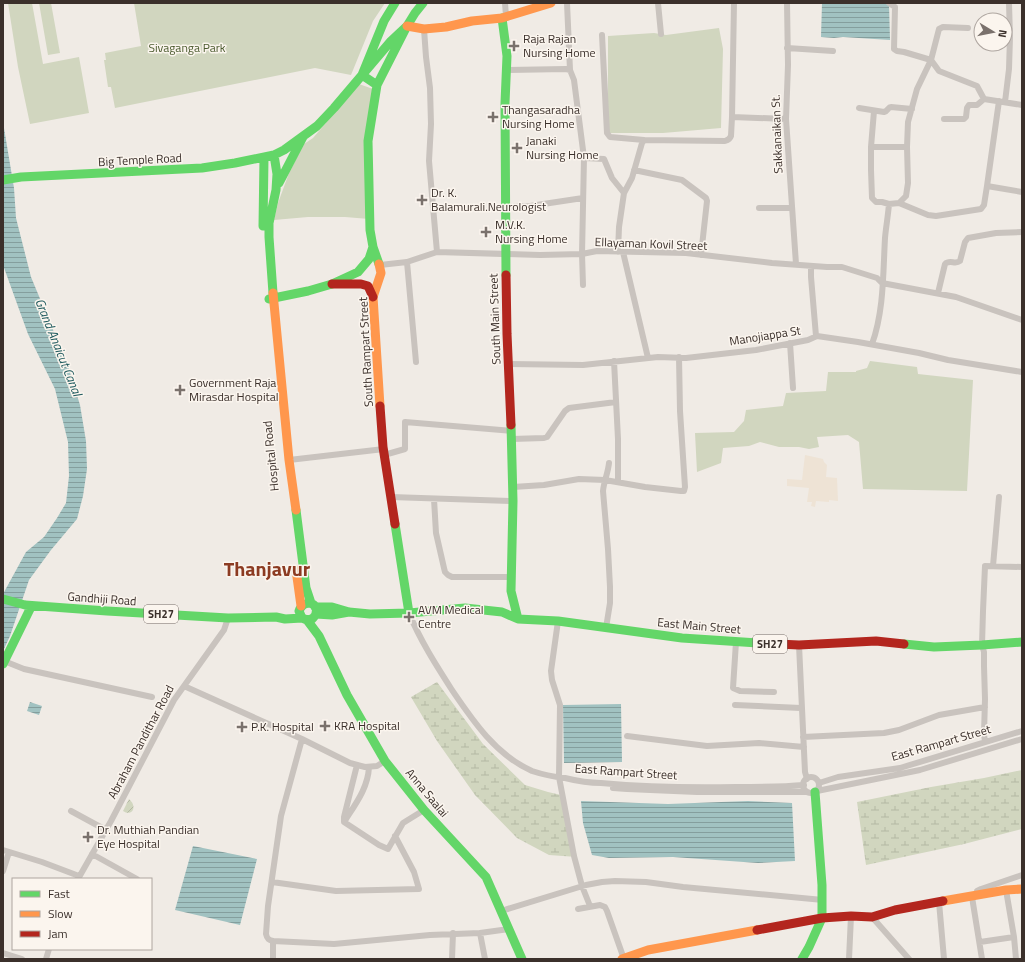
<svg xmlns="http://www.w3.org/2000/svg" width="1025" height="962" font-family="'Titillium Web',sans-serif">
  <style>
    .green { fill: #d1d6bf }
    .wetland { fill: url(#wetland-marsh) }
    .garden { fill: url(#garden-furrows) }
    .plaza { fill: #eee3d5 }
    .water { fill: url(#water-rules) }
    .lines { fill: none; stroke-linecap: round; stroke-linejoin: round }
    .street { stroke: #c9c3be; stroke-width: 6 }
    .fast { stroke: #63d668; stroke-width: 9 }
    .slow { stroke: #ff974d; stroke-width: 9 }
    .jam { stroke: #b3261e; stroke-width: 9 }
    .poi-dot { fill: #7a716c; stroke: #fbf5ee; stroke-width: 1.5 }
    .labels { text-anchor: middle; stroke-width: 3; stroke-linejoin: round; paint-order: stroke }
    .shield { fill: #fbf5ee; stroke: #756b66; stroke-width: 1 }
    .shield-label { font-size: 11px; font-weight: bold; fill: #3b302b }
    .poi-label { font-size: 12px; fill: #3b302b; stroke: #fbf5ee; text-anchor: start }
    .park-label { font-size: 12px; fill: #4a5a2e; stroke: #fbf5ee }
    .street-label { font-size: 12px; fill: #3b302b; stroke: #fbf5ee }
    .water-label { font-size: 13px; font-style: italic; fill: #1f5a5e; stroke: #fbf5ee }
    .town-label { font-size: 20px; font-weight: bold; fill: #8c3b22; stroke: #fbf5ee }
  </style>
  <defs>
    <pattern id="wetland-marsh" width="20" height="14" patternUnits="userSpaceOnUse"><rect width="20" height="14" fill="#d1d6bf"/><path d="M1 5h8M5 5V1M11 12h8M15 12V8" fill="none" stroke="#b4b8a4"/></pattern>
    <pattern id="garden-furrows" width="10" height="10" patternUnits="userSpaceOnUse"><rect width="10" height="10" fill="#d1d6bf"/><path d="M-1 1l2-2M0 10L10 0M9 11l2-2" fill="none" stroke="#b4b8a4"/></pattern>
    <pattern id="water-rules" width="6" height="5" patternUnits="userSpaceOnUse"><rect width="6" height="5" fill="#a1c2c1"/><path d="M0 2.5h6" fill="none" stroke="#849e9d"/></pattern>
  </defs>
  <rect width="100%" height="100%" fill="#f0ebe5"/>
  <path class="green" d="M8,3H32L43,64L79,57L89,113L30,124L18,67Z
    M39,3H51L60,53L48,55Z
    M134,3H385L373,21L351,75L315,68L115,108L111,87H108L104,60H106L105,53L141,46Z
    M719,28L723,49L721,128L663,133H608V36L654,33L666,35Z
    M359,84L373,89L369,219L345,217H308L274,220L278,203L289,173L304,144L313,138Z
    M870,361L917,367L918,374L973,380L967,491L863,489L859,442L848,435L817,437L819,447L809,449L799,447H779L760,442L749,446L723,448L721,463L697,472L695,433L734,432L744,421L746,410L783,406L786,393L826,391L828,372H856V371L867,368Z"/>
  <path class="wetland" d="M437,682L483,744L525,785L548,792L561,795L577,857L549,855L517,838L475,795L437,741L411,697Z
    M1022,770V829L964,844L866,865L857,802L931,787L984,778Z"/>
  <path class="garden" d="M129,799C138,807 132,817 123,811Z"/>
  <path class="plaza" d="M805,455L823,459L824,462L827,465L826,477L837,478L838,501L829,500V502L816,501L815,507L811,506L812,502H807L809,488L787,486V479L802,480Z"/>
  <path class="water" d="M822,3H889L890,40L843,37L834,38L821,37Z
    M3,122L14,188L16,218L31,277L68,366L80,405L86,441L87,469L83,496L77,519L51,550L29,580L10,636L3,651V594L26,552L44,537L57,518L66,503L69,476L68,442L55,389L28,334L3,265Z
    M30,702L42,706L39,715L27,711Z
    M621,704L622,762L564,763L563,705Z
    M581,801L668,804L748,801L792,803L795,861L758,863L673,857L609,858L592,855L583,823Z
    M193,846L257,859L240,925L175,910Z"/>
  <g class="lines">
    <path class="street" d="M505,3L506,16
      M567,3L570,70L574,80L584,158L582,254L583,285
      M658,3L661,34
      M787,3L788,65L786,119L796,264
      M889,3L895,7L894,49L897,51L904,52L931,60L939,71L977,86L984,99L1022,105
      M424,29L426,57L430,88L431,124L429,161L437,252L540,255L582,254L597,251L686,253L772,263L827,267H842L877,278L882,283L956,297L1022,320
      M602,35L607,133L610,137L644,140
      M787,48L833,51
      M506,70L566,69L570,70
      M999,101L987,186L1022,192
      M1005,102L1009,69L1010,37L1009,3
      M859,108L884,112C888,111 888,107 891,107L912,109
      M732,117L786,119
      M944,119H964L966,117L967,108L969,105H977L984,99
      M871,147L874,111
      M584,158L604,159L612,178L624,193
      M634,170L682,180L706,198L707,201L701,255
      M899,203L928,215L936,216L981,209L984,205L987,186
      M889,204L899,203L906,196L908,183L907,147
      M505,207L530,206L583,198
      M759,208H791
      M618,252L619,227L624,193L632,178L642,143L644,140L725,141C728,140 730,139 731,136L732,117L734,3
      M623,252L648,358
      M407,262L416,362
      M380,265L407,262L437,252
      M811,266V277L816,336
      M938,293L945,264C950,259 955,265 960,261L965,242L968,238L996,233L1022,232
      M790,343L793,388
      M872,344C884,311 883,273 885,238C886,227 888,216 889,204L882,202H876L872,198L871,170V147H907L908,122L917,89L931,60L939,29L943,27L968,28
      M614,361L618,439V482
      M509,364L583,365L658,357L686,358L756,350L808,340L817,336L858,342L919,353L948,360L1022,372
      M512,439L544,438L547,437L565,411L569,408L616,402
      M384,455L405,449V422L512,431
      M289,460L384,449
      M513,487L544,485L579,479L605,480L645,487L681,491H684L685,487L680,411L679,357
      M391,497L513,501
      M434,499L436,533L444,568L445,572L448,575L452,577H511
      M993,566L999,497
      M409,613C420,640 436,665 452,690C473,721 496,755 532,771C541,774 556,777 565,778C577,781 589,783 601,783C646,787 691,788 736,787C759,787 781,787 804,785
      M558,621L551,671L552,680L560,705L559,777L574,856L582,886L590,906
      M606,628L610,603V587L608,549L603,491C604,481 608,473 609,463
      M736,642L733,688L740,691L774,692
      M799,645L805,772L807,779
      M4,661L24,669L152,697
      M184,686L302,739L350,763L365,767L377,766L385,761
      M735,705L801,708
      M627,736L707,746L759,743L804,747
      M803,737L884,733L899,730L939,715L985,707
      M985,742L984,734L985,699L984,666V652L982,645L983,611L985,566L1022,567
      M357,765L344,817V822L379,845L388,849L403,823L424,810
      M803 785a8 8 0 1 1 16 0a8 8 0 1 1-16 0Z
      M819,783L838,777L900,768L1022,731
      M613,788L627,789L697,792H807
      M817,791L920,770L1022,739
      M71,811L106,830
      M346,819C357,802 368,787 369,767
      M3,850L42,862L79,876
      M92,854L137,879
      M3,871L9,852
      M78,879L111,821L174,700L224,630L228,618
      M272,882L336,891L419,889L414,872L395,836
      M1006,890L1014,937L1016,959
      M977,896V891L981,889L1022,875
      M972,897L982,959
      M939,902L944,959
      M578,909L600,905L605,907L607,911L624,959
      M501,911L586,885L602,882L615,881L646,882L683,887L823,900
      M872,917L909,959
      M480,933L509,929
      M273,941L334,944L430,935L480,933L485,959
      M980,942L1014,937
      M3,953L22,959
      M46,959L49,949
      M273,959V941C269,940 267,939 266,934L268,906L281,816L302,739
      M452,959L453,933
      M849,959L851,916"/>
    <path class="fast" d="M502,18L507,56L505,103L506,275
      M377,85L362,75L384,21L395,3
      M274,155L284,150L317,126L334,108L391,41L407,26L415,13L423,3
      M3,180L21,177L202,168L235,163L274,155L277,174L276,190L269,223V237L273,293
      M279,183L303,137
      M263,226L264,158
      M379,264L373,247L370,230L368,141L377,85L407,26
      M269,299L308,291L332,284L358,272L369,259L373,247
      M511,425L513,501L511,591L518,619
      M296,510L306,588L311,603
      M395,524L409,613
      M3,599L25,605L107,611L228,618L276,617L285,619L302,618L307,620L312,619C313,618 316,615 316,613C319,603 304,598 299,611L302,618
      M315,607H332L349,612L370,614L409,613L465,608L502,612L518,619L558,621L682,638L758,643
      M316,614L332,615L349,612
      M307,620L319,636L347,695L385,761L424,810L486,877L522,959
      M904,644L934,647L982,645L1022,642
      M3,664L30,609
      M802,959L809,947L822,918V885L815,792"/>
    <path class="slow" d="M407,26L424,29L446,27L472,21L502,18L551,3
      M379,264L381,273L373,297L380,406
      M273,293L289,460L296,510
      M296,570L301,606
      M943,901L1006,890L1022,889
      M622,959L648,950L757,930"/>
    <path class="jam" d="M506,275L507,334L511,425
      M332,284H361L368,286L373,297
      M380,406L383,447L395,524
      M758,643L799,645L876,641L904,644
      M757,930L822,918L851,916L872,917L895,910L943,901"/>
  </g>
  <g class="poi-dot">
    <path d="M512 40h4v4h4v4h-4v4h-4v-4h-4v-4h4z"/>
    <path d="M491 111h4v4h4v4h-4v4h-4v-4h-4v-4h4z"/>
    <path d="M515 142h4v4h4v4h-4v4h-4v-4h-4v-4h4z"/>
    <path d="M420 194h4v4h4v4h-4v4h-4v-4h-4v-4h4z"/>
    <path d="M484 226h4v4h4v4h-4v4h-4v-4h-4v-4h4z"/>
    <path d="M178 384h4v4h4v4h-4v4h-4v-4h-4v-4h4z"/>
    <path d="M407 611h4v4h4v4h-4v4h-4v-4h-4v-4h4z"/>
    <path d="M323 720h4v4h4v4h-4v4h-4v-4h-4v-4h4z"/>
    <path d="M240 721h4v4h4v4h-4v4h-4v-4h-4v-4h4z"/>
    <path d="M86 831h4v4h4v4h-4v4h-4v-4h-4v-4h4z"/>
  </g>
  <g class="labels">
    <g class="shield">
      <rect x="144" y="605" width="34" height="18" rx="3"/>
      <rect x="753" y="635" width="34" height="18" rx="3"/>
    </g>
    <g class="shield-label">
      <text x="161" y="618">SH27</text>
      <text x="770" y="648">SH27</text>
    </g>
    <g class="poi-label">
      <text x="523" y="43">Raja Rajan<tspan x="523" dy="14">Nursing Home</tspan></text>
      <text x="502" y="114">Thangasaradha<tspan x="502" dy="14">Nursing Home</tspan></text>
      <text x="526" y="145">Janaki<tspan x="526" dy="14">Nursing Home</tspan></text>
      <text x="431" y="197">Dr. K.<tspan x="431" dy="14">Balamurali.Neurologist</tspan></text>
      <text x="495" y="229">M.V.K.<tspan x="495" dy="14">Nursing Home</tspan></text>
      <text x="189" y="387">Government Raja<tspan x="189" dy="14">Mirasdar Hospital</tspan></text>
      <text x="418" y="614">AVM Medical<tspan x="418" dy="14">Centre</tspan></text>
      <text x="334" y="730">KRA Hospital</text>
      <text x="251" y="731">P.K. Hospital</text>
      <text x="97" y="834">Dr. Muthiah Pandian<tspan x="97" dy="14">Eye Hospital</tspan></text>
    </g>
    <g class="park-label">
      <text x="187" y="52">Sivaganga Park</text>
    </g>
    <g class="street-label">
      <text transform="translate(777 134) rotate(-92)" y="4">Sakkanaikan St.</text>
      <text transform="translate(140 160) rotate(-3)" y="4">Big Temple Road</text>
      <text transform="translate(651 244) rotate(2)" y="4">Ellayaman Kovil Street</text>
      <text transform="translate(495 319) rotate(-92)" y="4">South Main Street</text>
      <text transform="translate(765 336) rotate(-9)" y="4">Manojiappa St</text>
      <text transform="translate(366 352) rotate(-93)" y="4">South Rampart Street</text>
      <text transform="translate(271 456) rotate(-96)" y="4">Hospital Road</text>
      <text transform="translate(102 599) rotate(4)" y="4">Gandhiji Road</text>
      <text transform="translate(699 626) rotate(5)" y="4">East Main Street</text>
      <text transform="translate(141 742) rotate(-62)" y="4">Abraham Pandithar Road</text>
      <text transform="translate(941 743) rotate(-16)" y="4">East Rampart Street</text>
      <text transform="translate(626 772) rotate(4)" y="4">East Rampart Street</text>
      <text transform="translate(427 793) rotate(50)" y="4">Anna Saalai</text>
    </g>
    <g class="water-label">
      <text transform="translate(59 347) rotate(68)" y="5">Grand Anaicut Canal</text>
    </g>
    <g class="town-label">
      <text x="267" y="576">Thanjavur</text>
    </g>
  </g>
  <rect width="1025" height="962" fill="none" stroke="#3b302b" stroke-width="8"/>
  <rect x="12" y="878" width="140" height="72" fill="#fbf5ee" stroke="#aea6a0"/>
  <rect x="20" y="891" width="20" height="6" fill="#63d668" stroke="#aea6a0"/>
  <text x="48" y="898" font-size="12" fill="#3b302b">Fast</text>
  <rect x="20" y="911" width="20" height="6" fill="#ff974d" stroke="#aea6a0"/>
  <text x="48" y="918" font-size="12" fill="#3b302b">Slow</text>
  <rect x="20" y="931" width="20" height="6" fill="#b3261e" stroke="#aea6a0"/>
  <text x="48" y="938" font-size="12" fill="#3b302b">Jam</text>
  <g transform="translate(993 32) rotate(100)"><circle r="19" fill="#fbf5ee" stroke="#aea6a0"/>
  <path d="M0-3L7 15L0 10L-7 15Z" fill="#7a716c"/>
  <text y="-6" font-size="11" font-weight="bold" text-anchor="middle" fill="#3b302b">N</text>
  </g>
</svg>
